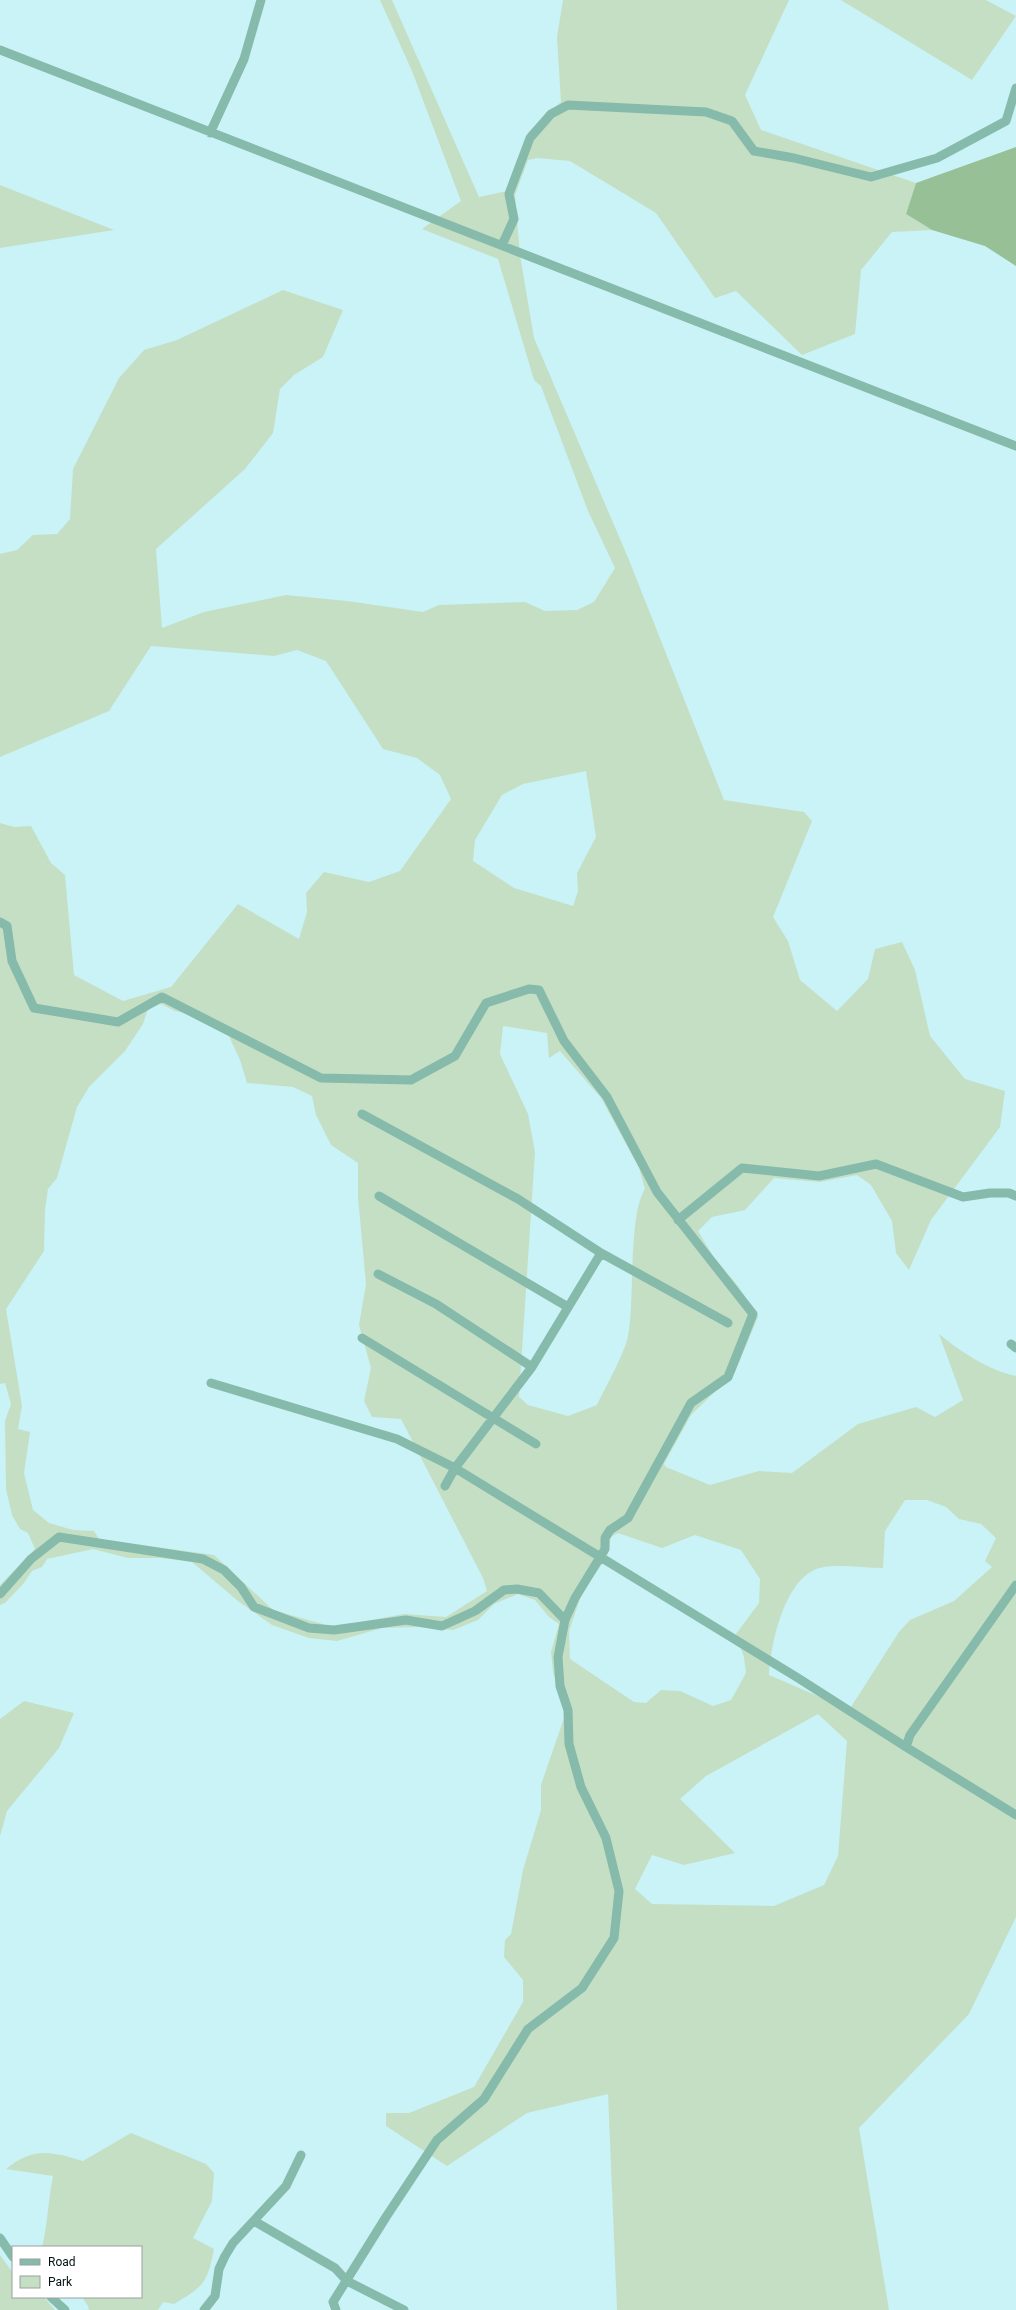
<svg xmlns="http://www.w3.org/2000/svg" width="1016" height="2310" font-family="Roboto,sans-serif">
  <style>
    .green { fill: #c5dfc5; fill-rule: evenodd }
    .forest { fill: #98c097 }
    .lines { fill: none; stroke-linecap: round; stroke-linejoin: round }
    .minor { stroke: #86baaa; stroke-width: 9 }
  </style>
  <rect width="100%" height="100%" fill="#c9f3f7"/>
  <path class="green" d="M380,0H392L479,197L507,191L528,133L544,116L561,102L557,37L563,0H789L745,95L761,130L916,183L906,214L932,230L892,232L861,270L855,334L802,355L736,291L715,298L656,213L570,161L537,158L528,160L515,195L520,255L534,338L629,560L724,800L804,812L812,821L773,917L788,941L800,980L837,1011L868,979L875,949L902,942L915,970L930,1036L965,1079L1005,1091L1000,1127L931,1220L909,1270L896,1253L892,1221L871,1185L857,1175L820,1182L774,1178L745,1210L712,1217L698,1231L713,1256L738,1286L758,1317L735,1372L691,1415L664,1464L666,1467L710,1485L759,1471L792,1473L858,1424L916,1407L935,1417L963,1400L939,1334C961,1352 988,1370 1016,1376V1917L969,2014L859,2128L889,2310H617L608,2094L527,2113L447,2166L386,2126V2113H409L474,2087L523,2002V1980L504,1957L505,1940L511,1934L523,1870L541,1810V1785L565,1715L553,1672L551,1652L559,1624L549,1617L535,1600L518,1594L494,1604L478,1620L453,1630L417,1627L382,1628L337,1641L309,1638L272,1625L238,1601L192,1562L161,1558H128L93,1549L47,1559L42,1567L32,1571L24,1583L5,1603L0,1605V1585L35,1549L28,1533L20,1529L12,1515L6,1489L5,1421L11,1404L5,1383L0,1384V823L14,827L31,826L51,863L65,875L74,975L123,1001L171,987L238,904L299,939L307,912L306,893L324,872L369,882L400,871L451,799L440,775L417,758L383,749L326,661L297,650L274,656L151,646L109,711L0,757V554L17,550L33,535L57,534L70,519L73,469L119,378L144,350L177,340L283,290L343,310L323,357L294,375L280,389L273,433L245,469L156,549L162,628L204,612L286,595L347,601L423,612L439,605L525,602L545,611L577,610L594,602L615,568L588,511L541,386L534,380L498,259L422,229L461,201L412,71ZM586,771L596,837L577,873L578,891L573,906L514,888L473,861L475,840L502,795L523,784ZM161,1004L175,1011L189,1014L228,1034L240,1060L247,1083L293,1087L312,1096L316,1115L331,1145L358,1163V1197L366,1284L359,1325L371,1368L364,1401L372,1417L401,1419L483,1578L487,1591L446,1617L404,1614L333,1627L273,1610L214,1555L99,1539L94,1531L73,1530L49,1523L33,1510L24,1473L30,1432L18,1429L22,1406L6,1309L44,1251L45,1210L48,1189L57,1178L77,1107L89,1087L125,1051L143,1024L148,1009ZM503,1026L547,1033L549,1058L560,1051L601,1098L639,1168L645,1189C628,1215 635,1301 628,1336C625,1353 605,1388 597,1405L568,1416L528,1405L519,1397L535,1152L528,1114L500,1054ZM905,1500H927L946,1507L959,1519L981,1524L996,1538L985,1561L992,1567L954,1601L910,1620L899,1632L851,1707H843L769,1675C771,1643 785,1573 824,1567C842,1564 864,1568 883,1568L885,1531ZM618,1533L662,1548L695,1535L741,1550L760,1579L759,1603L736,1634L744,1657L746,1673L731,1700L713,1706L680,1691L661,1690L646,1703L634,1702L570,1659L569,1631L582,1593L607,1557L611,1537ZM818,1714L847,1741L838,1856L824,1885L774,1906L652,1904L635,1889L652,1855L684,1865L735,1853L680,1799L706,1776Z
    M841,0H986L1016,16L972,80Z
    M0,185L114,230L0,248Z
    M24,1701L74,1713L59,1748L7,1811L0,1836V1719Z
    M131,2133L206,2164L214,2173L212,2201L193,2238L214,2249C207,2284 204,2286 174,2304L163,2302L158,2310H89L88,2306L82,2297H141V2247H42C48,2223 48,2200 53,2176L6,2169C34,2146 52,2152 83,2161Z
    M0,2255L13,2273V2297H44L55,2310H0Z"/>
  <path class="forest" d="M1016,147V266L985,246L932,230L906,214L916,183Z"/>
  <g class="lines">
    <path class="minor" d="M0,50L1016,446
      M210,133L244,59L261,0
      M502,245L514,219L509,194L530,138L551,114L568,105L706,112L732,121L754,151L794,158L871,177L937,158L1006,121L1016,88
      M0,922L7,926L12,961L34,1008L118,1022L162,997L321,1078L411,1080L455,1056L486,1003L529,989L539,990L564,1041L607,1097L657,1192L753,1314L728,1377L691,1403L628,1518L610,1530L605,1538V1549L575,1598L565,1620L558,1657L560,1686L568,1710L569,1744L581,1787L606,1838L619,1891L614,1938L582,1988L528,2029L484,2099L437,2140L386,2217L333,2302L336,2310
      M362,1114L518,1199L601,1253L728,1323
      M379,1196L568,1307
      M678,1220L742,1168L819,1176L876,1164L963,1197L990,1193H1009L1016,1196
      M378,1274L436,1304L532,1367
      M362,1338L536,1444
      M1011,1344L1016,1348
      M211,1383L397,1439L455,1468L798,1678L906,1747
      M445,1486L455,1468L532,1367L601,1253
      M1016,1585L910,1735L906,1747L1016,1815
      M0,1594L31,1559L59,1537L203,1559L224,1570L241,1587L254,1607L309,1628L334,1630L406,1620L442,1626L475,1611L504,1590L517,1589L539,1593L565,1620
      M254,2221L335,2268L347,2281L404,2310
      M0,2238L13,2257
      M51,2297L65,2310
      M204,2310L215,2296L219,2269L225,2256L233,2243L286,2186L301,2155"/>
  </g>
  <rect x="12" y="2246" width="130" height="52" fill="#ffffff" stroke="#9aa0a0"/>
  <rect x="20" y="2259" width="20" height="6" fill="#86baaa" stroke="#9aa0a0"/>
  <text x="48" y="2266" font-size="12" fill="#031112">Road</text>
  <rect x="20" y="2276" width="20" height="12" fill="#c5dfc5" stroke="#9aa0a0"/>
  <text x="48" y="2286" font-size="12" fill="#031112">Park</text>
</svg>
